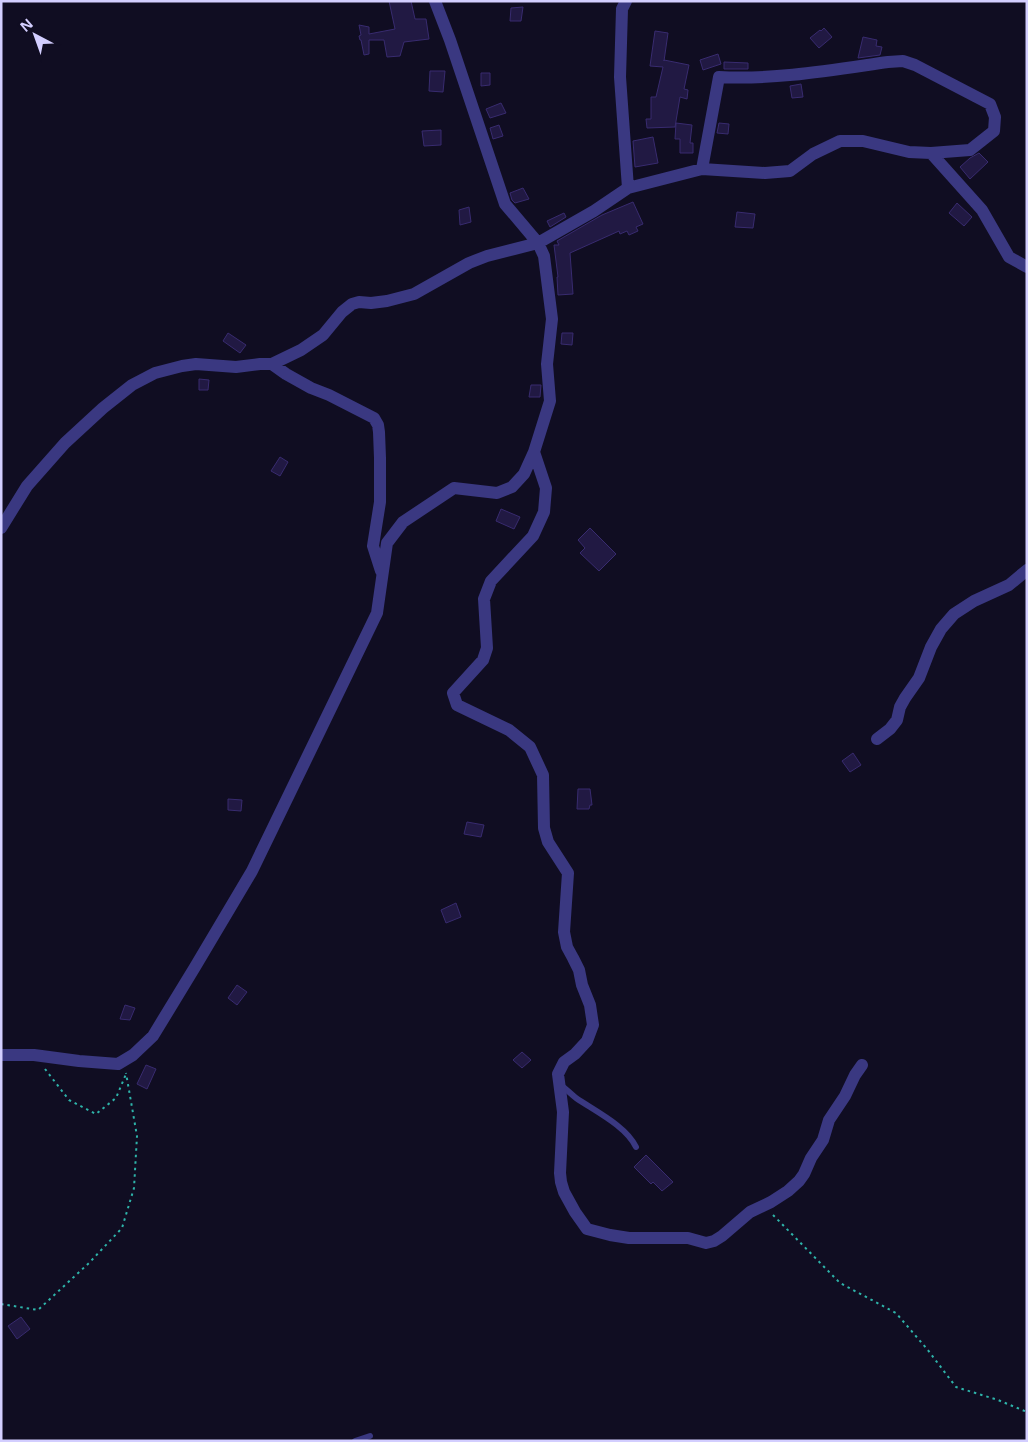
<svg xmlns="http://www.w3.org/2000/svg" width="1028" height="1442" font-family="'Noto Sans',sans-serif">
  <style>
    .building { fill: #211943; stroke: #382b6f }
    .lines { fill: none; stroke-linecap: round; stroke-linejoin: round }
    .path { stroke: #2eb3a9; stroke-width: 2; stroke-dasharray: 2.5 4; stroke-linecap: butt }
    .lane { stroke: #3a3881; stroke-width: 6 }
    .street { stroke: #3a3881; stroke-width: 12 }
  </style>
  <rect width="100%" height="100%" fill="#100d22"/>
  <path class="building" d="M389,1H411L415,19H426L429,39L404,42L400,56L387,57L384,40H369V54L364,55L361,40H360L359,36L361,35L359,25L369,27V34L395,29Z
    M523,7L521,21H510L511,8Z
    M824,28L832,37L819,48L810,38L820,30L821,31Z
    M655,31L668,33L664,61V60L689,65L684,89L688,90L687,99L680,97L675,127L647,128L646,119H651V97H656L663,67L650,66Z
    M863,37L877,40L876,46L882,47L880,55L858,58Z
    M718,54L721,64L703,70L700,60Z
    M724,62L748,63V69H724Z
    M430,71H445L443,92L429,91Z
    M481,73H490V85L481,86Z
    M801,84L803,97L792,98L790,86Z
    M501,103L506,113L490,118L486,109Z
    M676,123L692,125L690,143H693V153H680V139H675Z
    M719,123L729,124L728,134L717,133Z
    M499,125L503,136L493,139L490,128Z
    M441,130V145L424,146L422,131Z
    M653,137L658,163L635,167L633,141Z
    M979,153L988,162L970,179L960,167L970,158Z
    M523,188L529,199L515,203L512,200L510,193Z
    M633,202L643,224L636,227L638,231L629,235L627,231L620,234L619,231L570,253L573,294L558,295L557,277H558L554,245H559L557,241L602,215Z
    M957,203L972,217L964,226L949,213Z
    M469,207L471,222L460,225L459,210Z
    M737,212L755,214L753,228L735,227Z
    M564,213L566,217L550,227L547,221Z
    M228,333L246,345L240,353L223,341Z
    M562,333H573L572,345L561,344Z
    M199,379L209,380L208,390H199Z
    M531,385H541L540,397H529Z
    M280,457L288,462L280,476L271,471Z
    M501,509L520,517L514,529L496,521Z
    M590,528L616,554L599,571L580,553L585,548L578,540Z
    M853,753L861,765L850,772L842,761Z
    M578,789H590L592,805H590L589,809H577Z
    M228,799L242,800L241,811L228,810Z
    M467,822L484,825L481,837L464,834Z
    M456,903L461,917L446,923L441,910Z
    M237,985L247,992L237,1005L228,998Z
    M125,1005L135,1008L130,1020L120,1019Z
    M522,1052L531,1060L522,1068L513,1060Z
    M146,1065L156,1069L147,1089L137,1084Z
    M646,1155L673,1182L662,1191L653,1182L651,1184L634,1167Z
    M21,1317L30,1329L17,1339L8,1326Z"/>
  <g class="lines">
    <path class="path" d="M45,1069L69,1100L96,1114L116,1098L126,1074
      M773,1215L840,1283L896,1313L927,1349L956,1387L998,1400L1027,1412
      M1,1304L38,1310L89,1263L122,1228L134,1188L137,1136L126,1073"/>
    <path class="lane" d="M561,1085C566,1089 571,1094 576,1098C595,1111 626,1126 636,1147
      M355,1441L370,1436"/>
    <path class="street" d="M626,1L622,9L620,77L628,188
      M931,153L982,210L1009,257L1027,267
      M272,364L286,374L311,388L329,395L374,418L378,425L379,432L380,458V502L373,546L381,571
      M534,452L546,488L544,512L533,536L491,581L484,599L487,648L483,660L453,693L457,705L509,730L530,747L543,775L544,828L548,842L568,873L564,932L567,947L573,958L579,970L582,985L590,1005L593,1025L587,1041L575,1054L564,1062L558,1074L563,1112L560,1173L561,1182L564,1192L575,1212L587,1229L610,1235L629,1238H688L706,1243L714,1241L722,1236L750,1212L771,1202L788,1191L799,1181L804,1174L811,1158L823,1140L829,1120L845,1096L855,1075L862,1065
      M1,528L27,486L65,443L103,408L132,385L155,373L182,366L196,364L236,367L260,364H272L301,350L323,335L342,312L352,304L359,302L371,303L387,301L414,294L469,263L487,256L538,243L594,211L628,188L702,169L765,173L790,171L813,154L840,141H863L909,152L931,153L970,150L994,131L995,117L990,104L915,65L903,61L888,62C832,70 776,80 719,77L702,169
      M877,739L890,729L897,720L900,707L905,698L919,678L931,647L941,629L954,614L974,601L1009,585L1027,570
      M1,1055H34L79,1061L118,1064L133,1055L153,1036L195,967L252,871L377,613L387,543L403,522L454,488L497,493L512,487L524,474L534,452L550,401L547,364L552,319L544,256L538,243L505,204L450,40L435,1"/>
  </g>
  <rect width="1028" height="1442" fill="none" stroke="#d3ceff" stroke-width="5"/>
  <g transform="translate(35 35) rotate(319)" stroke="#100d22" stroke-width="4" paint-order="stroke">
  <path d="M0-4L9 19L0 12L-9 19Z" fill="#d3ceff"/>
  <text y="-8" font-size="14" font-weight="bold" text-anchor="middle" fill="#d3ceff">N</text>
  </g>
</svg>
